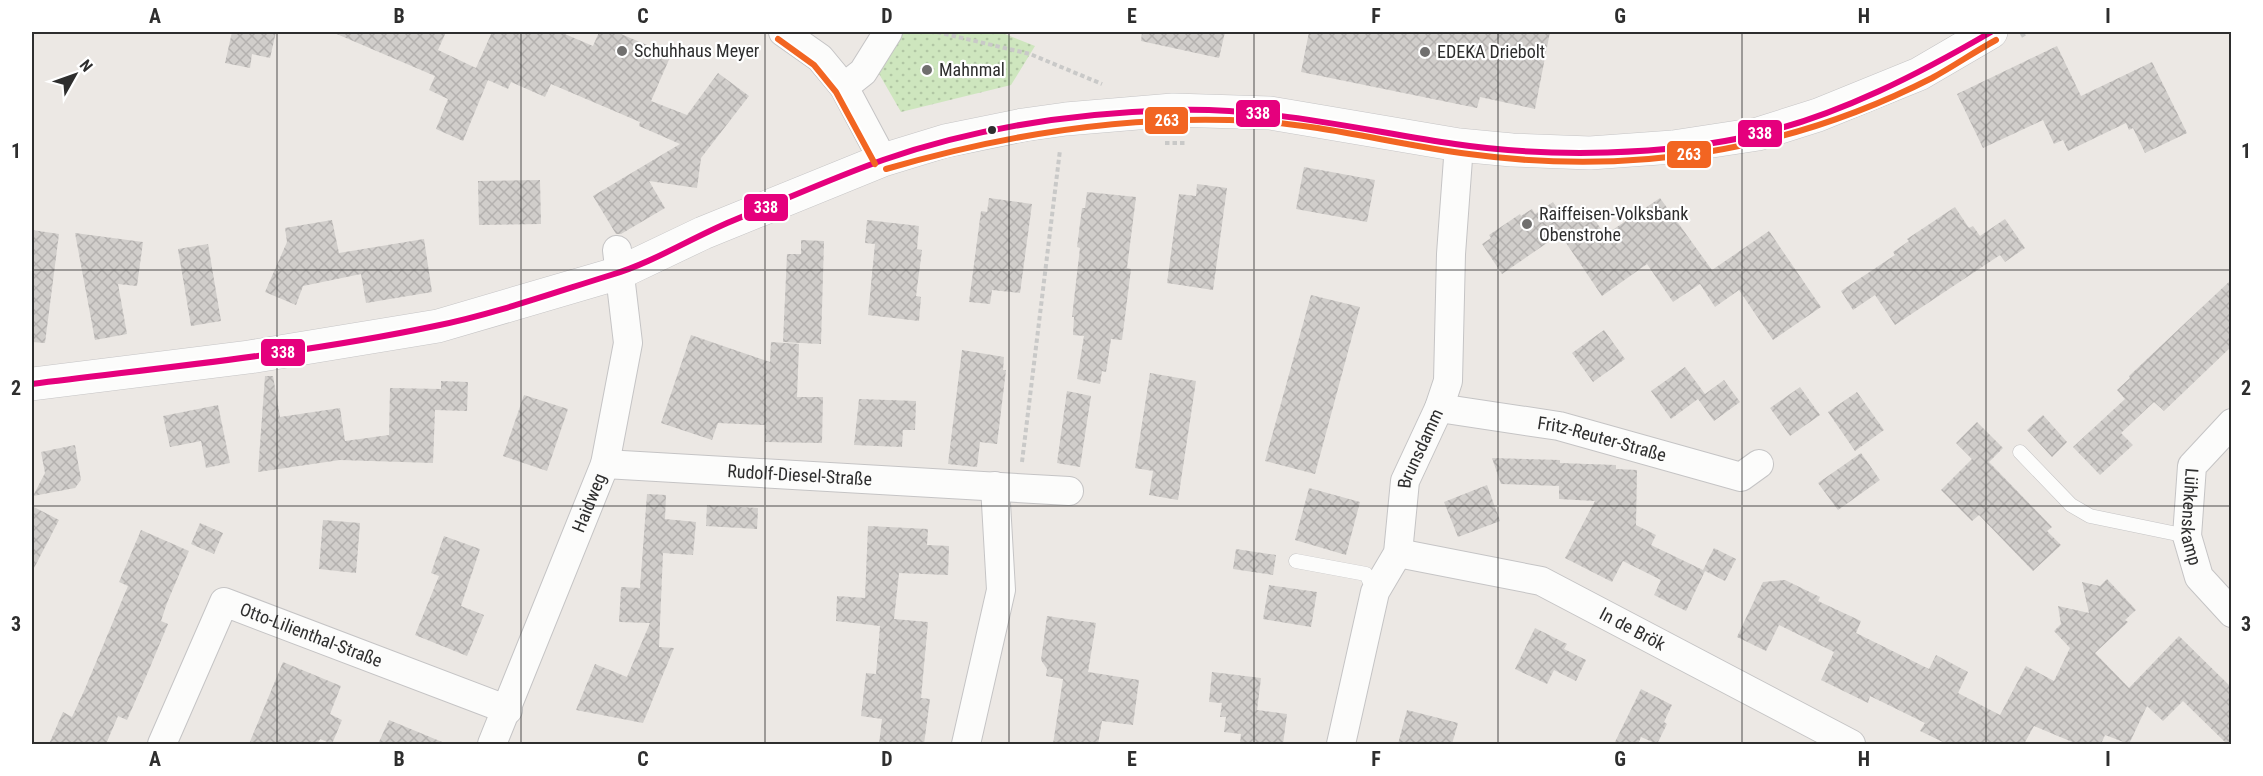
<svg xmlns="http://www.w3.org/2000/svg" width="2263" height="776" font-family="'Roboto Condensed',sans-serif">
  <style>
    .park { fill: url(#park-dots) }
    .building { fill: url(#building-cross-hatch) }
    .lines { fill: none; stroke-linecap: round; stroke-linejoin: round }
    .lane-casing { stroke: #c5c4c5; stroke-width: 15 }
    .street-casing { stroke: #c5c4c5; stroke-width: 30 }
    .secondary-casing { stroke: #c5c4c5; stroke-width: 34 }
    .path { stroke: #c9c9c8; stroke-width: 4; stroke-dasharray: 4.5 3; stroke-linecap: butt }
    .lane { stroke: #fcfcfb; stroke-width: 14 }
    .street { stroke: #fcfcfb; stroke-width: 28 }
    .secondary { stroke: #fcfcfb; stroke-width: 33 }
    .bus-1-casing { stroke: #fff; stroke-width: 10 }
    .bus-2-casing { stroke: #fff; stroke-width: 10 }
    .bus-1 { stroke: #e5007d; stroke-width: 6 }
    .bus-2 { stroke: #f26522; stroke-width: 6 }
    .grid { fill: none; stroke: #2e2e2e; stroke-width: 1.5; stroke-opacity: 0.55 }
    .poi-dot { fill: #706f6e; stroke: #fff; stroke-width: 2 }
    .bus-dot { fill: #2e2e2e; stroke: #fff; stroke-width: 2 }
    .labels { text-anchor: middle; stroke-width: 4.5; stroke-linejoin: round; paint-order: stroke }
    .poi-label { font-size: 18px; fill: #2e2e2e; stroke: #fff; text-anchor: start }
    .street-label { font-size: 18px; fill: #2e2e2e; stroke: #fff }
    .line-badge { stroke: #fff; stroke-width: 2 }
    .badge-label { font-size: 16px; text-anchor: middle; font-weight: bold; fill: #fff }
    .neatline { fill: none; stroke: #2e2e2e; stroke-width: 2 }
    .grid-label { font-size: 20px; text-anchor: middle; font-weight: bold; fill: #2e2e2e }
  </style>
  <defs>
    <pattern id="park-dots" width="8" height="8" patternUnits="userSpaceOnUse" patternTransform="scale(1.5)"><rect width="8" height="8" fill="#cee6be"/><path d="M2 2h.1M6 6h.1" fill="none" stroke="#b1c6a4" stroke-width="1.8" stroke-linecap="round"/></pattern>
    <pattern id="building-cross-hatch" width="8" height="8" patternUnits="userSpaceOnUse" patternTransform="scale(1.5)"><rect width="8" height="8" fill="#d1cecb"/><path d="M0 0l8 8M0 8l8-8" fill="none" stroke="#b4b1af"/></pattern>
  </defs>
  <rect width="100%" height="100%" fill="#ece8e4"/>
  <path class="park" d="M902,32H1000L1035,46L1011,85L901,112L878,72Z"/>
  <path class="building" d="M232,32H276L270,58L252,54L250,68L225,63Z
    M332,32H446L438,50L476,68L492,32H560L593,46L599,32H616L671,55L651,101L687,115L718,73L749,96L701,158L697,188L649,181L665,208L621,234H616L593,196L680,144L639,126L640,122L551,84L545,97L511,82L508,89L488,80L463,141L436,129L448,99L429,90L435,76Z
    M1142,32H1225L1219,58L1141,41Z
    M1309,32H1550L1535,109L1480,97L1477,108L1301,72Z
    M2057,46L2081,96L2152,62L2187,133L2145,153L2133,128L2129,130L2126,123L2068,151L2063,140L2054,144L2043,120L1983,148L1957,94Z
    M1304,167L1375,180L1367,222L1296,209Z
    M540,180L541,224L479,225L478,181Z
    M1197,184L1227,188L1213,290L1167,283L1179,194L1196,196Z
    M1087,192L1136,197L1127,268L1131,269L1122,340L1111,339L1106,372L1102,371L1100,384L1077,379L1084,336L1073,335L1074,317H1072L1080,248L1077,247L1082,208H1085Z
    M989,198L1032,204L1020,293L992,290L990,304L969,302L981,211L987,212Z
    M1660,198L1712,270L1769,231L1821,307L1773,340L1739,290L1715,307L1700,284L1673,302L1647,264L1602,296L1560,234L1502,274L1482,244L1491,238L1489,235L1520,214L1521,216L1532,209L1535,214L1553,202L1566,221L1586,207L1605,235Z
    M1955,207L1969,228L1973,226L1980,236L2005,219L2025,248L2005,262L2000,255L1895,325L1875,295L1853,310L1841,291L1895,255L1893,252L1909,241L1907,239Z
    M332,220L339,253L424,239L432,292L366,303L361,274L303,286L296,305L265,292L287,242L285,228Z
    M867,220L919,226L917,249L922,250L916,296L921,297L919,321L868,315L875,244L865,243Z
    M32,230L59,234L45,343L32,342Z
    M75,233L143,242L137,286L118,284L127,334L95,340Z
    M801,240L824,241L821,344L783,342L787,254H801Z
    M208,244L221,321L191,326L178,249Z
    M2232,279V346L2164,411L2154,402L2121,433L2133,445L2100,475L2073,447L2125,399L2117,390L2130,378L2129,376Z
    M1311,295L1360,307L1315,474L1265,461Z
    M1604,330L1625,359L1593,382L1572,353Z
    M691,335L770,362L771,342L799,344L797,397H823L822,443L765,442V425L718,423L712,440L661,423Z
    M962,350L1004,357L1003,370H1006L997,444L980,442L977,467L948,464Z
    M1685,367L1705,394L1724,380L1740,402L1714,421L1698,399L1671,419L1651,391Z
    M1150,373L1196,381L1178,500L1149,495L1153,471L1135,468Z
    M265,376H273L280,417L340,408L345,441L389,435L390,388L441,389V381L468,382L467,411L435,410L433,463L340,460L258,472Z
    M1800,387L1820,415L1790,436L1770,408Z
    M1067,391L1091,396L1080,467L1057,463Z
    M1857,392L1884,430L1855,451L1828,412Z
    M524,395L568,409L547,471L503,456Z
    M859,399L916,401L915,430H903L902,447L854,445Z
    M218,405L230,463L206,468L201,441L170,447L163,416Z
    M2043,415L2067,442L2052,457L2027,430Z
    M1977,422L2003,448L1989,462L2052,527L2047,531L2061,545L2033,571L1979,515L1972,521L1941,490L1972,459L1956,443Z
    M75,445L81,480L75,488L33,496L45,473L41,452Z
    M1861,453L1880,480L1838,510L1818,483Z
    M1492,458L1560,460V463L1616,465V469L1637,470L1636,525L1656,535L1651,545L1703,570L1714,548L1736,559L1725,581L1705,571L1686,611L1654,595L1661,580L1623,561L1612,582L1565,558L1595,501L1559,499V486L1501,484Z
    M1487,485L1500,521L1458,537L1444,502Z
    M1309,488L1360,502L1346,555L1295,540Z
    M647,494L666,495L665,519L696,522L693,555L663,553L659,647L674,648L643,723L576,710L595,664L627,677L650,623L619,622L621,587L640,588Z
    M707,505L758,508L757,529L706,526Z
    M32,506L59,520L32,572Z
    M323,520L360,523L356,573L319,569Z
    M200,523L223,533L214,554L191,544Z
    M868,526L928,529L927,545L949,546L948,575L899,573L894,619L928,622L921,698L930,699L924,744H879L882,719L861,716L866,673L876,674L880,626L836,621L837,596L865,598Z
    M141,530L189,551L167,603L161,621L168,624L148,672L127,720L118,716L106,744H49L63,712L72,717L84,691L128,586L119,582Z
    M444,536L480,549L461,606L484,615L467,656L415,635L439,576L431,573Z
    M1236,549L1276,555L1273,575L1233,569Z
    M2107,579L2136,610L2125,620L2128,622L2095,653L2129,688L2179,636L2232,688V744H2227L2183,701L2163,721L2147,706L2129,744L2105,735L2101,744H2077L2034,726L2024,744H1947L1920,731L1925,723L1870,696L1868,703L1821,680L1834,652L1779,625L1766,651L1737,637L1763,582L1785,580L1820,597L1818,601L1861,621L1856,633L1929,669L1936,655L1968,672L1958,693L2000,715L2026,666L2054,681L2070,648L2054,631L2061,624L2058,606L2089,613L2082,582L2100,586Z
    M1269,585L1317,592L1311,627L1263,619Z
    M1047,616L1096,623L1088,672L1139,680L1133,725L1102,721L1098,744H1053L1063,679L1046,676L1047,669L1041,660Z
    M1535,628L1567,644L1564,649L1586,660L1576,681L1554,670L1547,684L1515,669Z
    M283,662L341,686L330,714L342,720L332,744L320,739L317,744H249Z
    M1212,672L1261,678L1257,710L1287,714L1283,744H1240L1241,734L1224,732L1226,717H1220L1222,703L1209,702Z
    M1641,689L1672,705L1664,722L1667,724L1657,744L1641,737L1638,744H1614Z
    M1407,710L1458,723L1452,744H1398Z
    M389,720L447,744H378Z"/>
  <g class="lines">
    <defs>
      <path id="lane" d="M2020,452L2071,505L2090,516L2187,536
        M1296,561L1366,574L1375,592"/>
      <g id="street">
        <path d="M783,32L820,58L844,87L883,160"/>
        <path d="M844,87L863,72L888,32"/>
        <path id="s1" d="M1439,408L1559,426L1741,477L1759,464"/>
        <path id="s2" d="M2232,423L2192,466L2187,536L2199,577L2232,613"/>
        <path id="s3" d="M605,464L1069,491"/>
        <path id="s4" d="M1398,553L1541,581L1851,744"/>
        <path id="s5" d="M162,744L224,602L508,710"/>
        <path id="s6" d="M492,744L605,464L628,343L617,250"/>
        <path d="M966,744L1001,590L995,486"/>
        <path id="s7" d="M1341,744L1375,592L1398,553L1405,481L1439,408L1448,381L1451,254L1459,145"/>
      </g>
      <path id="secondary" d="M32,384L249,357L438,326L619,273L703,233L883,160L945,141L1023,125L1066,119L1173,110L1270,113L1459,145L1512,150L1590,153L1673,147L1758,134L1818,115L1919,74L1991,32"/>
    </defs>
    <use href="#lane" class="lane-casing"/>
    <use href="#street" class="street-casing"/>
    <use href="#secondary" class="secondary-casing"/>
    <path class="path" d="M937,32L1030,54L1102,84
      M2021,36L2028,32
      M1165,143H1187
      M1022,462L1060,150"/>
    <use href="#lane" class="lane"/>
    <use href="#street" class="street"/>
    <use href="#secondary" class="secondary"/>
    <defs>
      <path id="bus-1" d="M32,384C166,367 302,354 435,326C494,314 553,293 611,275C652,263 691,238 732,221C782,201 832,178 883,160C974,128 1076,113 1173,110C1268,107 1361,130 1455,144C1549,158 1666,156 1759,134C1841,114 1919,74 1991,32"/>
      <path id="bus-2" d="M778,39L814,65L836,92L875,164
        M886,169C1006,134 1128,114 1254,121C1326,125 1397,145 1469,154C1630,176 1787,152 1932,78C1954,66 1974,52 1996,40"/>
    </defs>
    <use href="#bus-1" class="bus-1-casing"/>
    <use href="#bus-2" class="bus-2-casing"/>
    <use href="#bus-1" class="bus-1"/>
    <use href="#bus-2" class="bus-2"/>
  </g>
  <path class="grid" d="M277,32V744M521,32V744M765,32V744M1009,32V744M1254,32V744M1498,32V744M1742,32V744M1986,32V744M32,270H2232M32,506H2232"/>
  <g class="poi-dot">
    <circle cx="622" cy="51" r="6"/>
    <circle cx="1425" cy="52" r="6"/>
    <circle cx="927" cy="70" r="6"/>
    <circle cx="1527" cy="224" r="6"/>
  </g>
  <circle class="bus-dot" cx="992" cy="130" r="5"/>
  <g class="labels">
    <g class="poi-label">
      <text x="634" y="57">Schuhhaus Meyer</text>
      <text x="1437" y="58">EDEKA Driebolt</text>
      <text x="939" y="76">Mahnmal</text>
      <text x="1539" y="220">Raiffeisen-Volksbank<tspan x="1539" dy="21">Obenstrohe</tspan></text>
    </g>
    <g class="street-label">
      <text dy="6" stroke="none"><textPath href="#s1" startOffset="166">Fritz-Reuter-Straße</textPath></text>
      <text dy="6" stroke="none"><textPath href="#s7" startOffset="309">Brunsdamm</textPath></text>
      <text dy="6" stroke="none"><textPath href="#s3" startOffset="195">Rudolf-Diesel-Straße</textPath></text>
      <text dy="6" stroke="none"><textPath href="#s6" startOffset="260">Haidweg</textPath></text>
      <text dy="6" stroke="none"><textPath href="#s2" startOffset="110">Lühkenskamp</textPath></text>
      <text dy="6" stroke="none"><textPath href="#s4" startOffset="249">In de Brök</textPath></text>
      <text dy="6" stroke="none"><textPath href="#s5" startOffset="248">Otto-Lilienthal-Straße</textPath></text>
    </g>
  </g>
  <g class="line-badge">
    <rect x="1235" y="99" width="46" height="29" rx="6" fill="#e5007d"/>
    <rect x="1144" y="106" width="45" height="29" rx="6" fill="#f26522"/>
    <rect x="1737" y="119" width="46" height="29" rx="6" fill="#e5007d"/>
    <rect x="1666" y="140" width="46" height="29" rx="6" fill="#f26522"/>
    <rect x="743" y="193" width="46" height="29" rx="6" fill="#e5007d"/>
    <rect x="260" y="338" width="46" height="29" rx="6" fill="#e5007d"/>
  </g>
  <g class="badge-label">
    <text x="1258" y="119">338</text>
    <text x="1167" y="126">263</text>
    <text x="1760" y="139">338</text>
    <text x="1689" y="160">263</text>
    <text x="766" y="213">338</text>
    <text x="283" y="358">338</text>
  </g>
  <rect width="2263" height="776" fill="none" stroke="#ffffff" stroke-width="66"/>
  <g transform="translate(75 75) rotate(50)" stroke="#ffffff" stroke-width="4.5" paint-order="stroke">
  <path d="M0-4.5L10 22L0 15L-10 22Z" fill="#2e2e2e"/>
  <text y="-9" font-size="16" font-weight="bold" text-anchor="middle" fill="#2e2e2e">N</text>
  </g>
  <rect x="33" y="33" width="2197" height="710" class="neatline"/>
  <g class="grid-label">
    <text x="155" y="23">A</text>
    <text x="399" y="23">B</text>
    <text x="643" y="23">C</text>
    <text x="887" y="23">D</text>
    <text x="1132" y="23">E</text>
    <text x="1376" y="23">F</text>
    <text x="1620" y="23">G</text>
    <text x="1864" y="23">H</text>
    <text x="2108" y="23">I</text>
    <text x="16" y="158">1</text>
    <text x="2246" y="158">1</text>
    <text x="16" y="395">2</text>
    <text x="2246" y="395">2</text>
    <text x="16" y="631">3</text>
    <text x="2246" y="631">3</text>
    <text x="155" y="766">A</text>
    <text x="399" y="766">B</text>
    <text x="643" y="766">C</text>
    <text x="887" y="766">D</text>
    <text x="1132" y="766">E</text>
    <text x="1376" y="766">F</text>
    <text x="1620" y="766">G</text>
    <text x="1864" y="766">H</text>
    <text x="2108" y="766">I</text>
  </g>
</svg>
